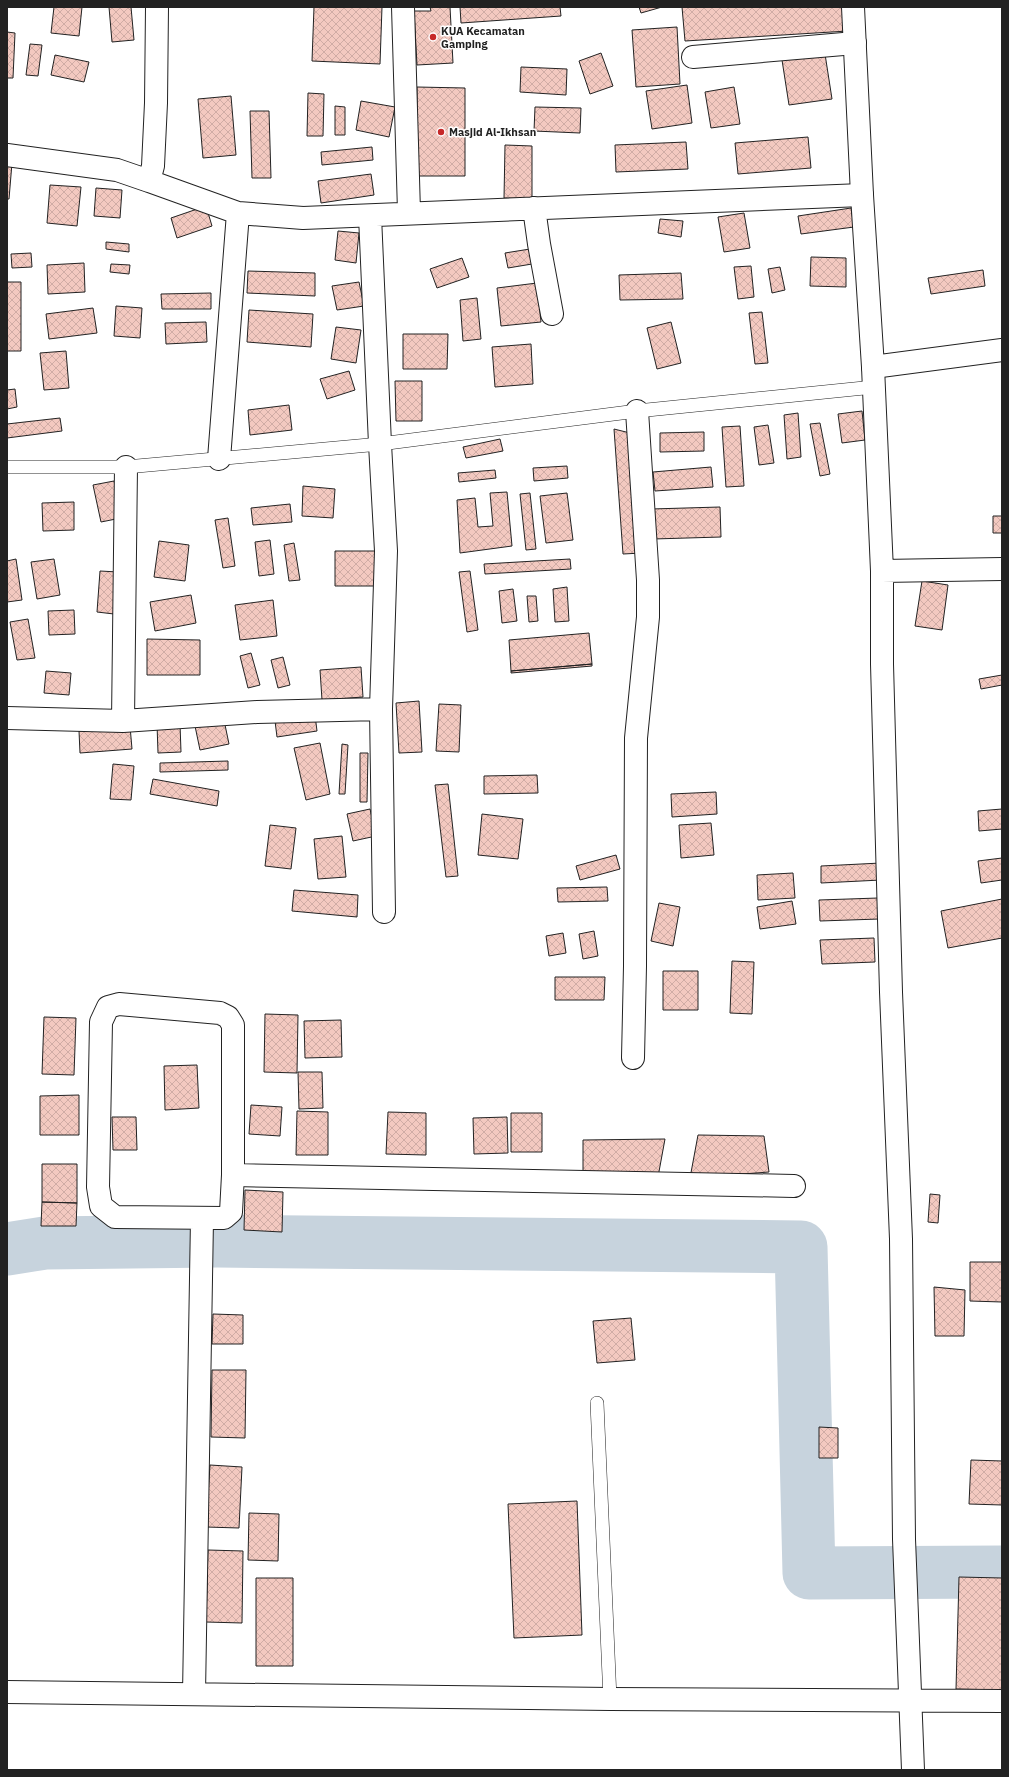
<svg xmlns="http://www.w3.org/2000/svg" width="1009" height="1777" font-family="'IBM Plex Sans',sans-serif">
  <style>
    .lines { fill: none; stroke-linecap: round; stroke-linejoin: round }
    .river { stroke: #c7d3dd; stroke-width: 53 }
    .building { fill: url(#building-cross-hatch); stroke: #222 }
    .service-casing { stroke: #222; stroke-width: 14 }
    .minor-casing { stroke: #222; stroke-width: 24 }
    .tertiary-casing { stroke: #222; stroke-width: 24 }
    .service { stroke: #fff; stroke-width: 13 }
    .minor { stroke: #fff; stroke-width: 22 }
    .tertiary { stroke: #fff; stroke-width: 22 }
    .poi-dot { fill: #c62828; stroke: #fff; stroke-width: 1.5 }
    .labels { text-anchor: middle; stroke-width: 3; stroke-linejoin: round; paint-order: stroke }
    .poi-label { font-size: 11px; font-weight: bold; fill: #222; stroke: #fff; text-anchor: start }
  </style>
  <defs>
    <pattern id="building-cross-hatch" width="8" height="8" patternUnits="userSpaceOnUse"><rect width="8" height="8" fill="#f3c9c0"/><path d="M0 0l8 8M0 8l8-8" fill="none" stroke="#d0aca5"/></pattern>
  </defs>
  <rect width="100%" height="100%" fill="#fff"/>
  <g class="lines">
    <path class="river" d="M7,1249L45,1243L217,1241L801,1247L809,1573L1002,1572"/>
  </g>
  <path class="building" d="M54,7H82L79,36L51,33Z
    M109,7H131L134,40L112,42Z
    M314,7H382L380,64L312,61Z
    M430,7H450L453,63L417,65L414,11H431Z
    M460,7H560L561,16L461,23Z
    M639,7H662L641,13Z
    M682,7H846L848,31L685,41Z
    M677,27L680,84L636,87L632,30Z
    M7,32L15,33L13,78H7Z
    M30,44L42,45L38,76L26,75Z
    M601,53L613,86L590,94L579,61Z
    M825,54L832,99L789,105L782,60Z
    M55,55L89,62L84,82L51,75Z
    M521,67L567,69L566,95L520,92Z
    M687,85L692,123L652,129L646,91Z
    M417,87L465,88V176H417Z
    M734,87L740,124L711,128L705,92Z
    M308,93L324,94L323,136H307Z
    M231,96L236,155L203,158L198,99Z
    M361,101L395,107L389,137L356,130Z
    M335,106L345,107V135H335Z
    M535,107L581,108L580,133L534,131Z
    M250,111H269L271,178H252Z
    M808,137L811,168L738,174L735,143Z
    M686,142L688,169L616,172L615,145Z
    M505,145L532,146V199L504,198Z
    M372,147L373,160L322,165L321,152Z
    M7,162L12,163L9,199H7Z
    M371,174L374,195L321,203L318,181Z
    M50,185L81,187L77,226L47,223Z
    M96,188L122,190L120,218L94,216Z
    M206,206L212,226L177,238L171,218Z
    M851,208L854,227L801,234L798,216Z
    M744,213L750,248L724,252L718,217Z
    M660,219L683,221L681,237L658,233Z
    M338,231L359,233L356,263L335,260Z
    M106,242L129,244V252L106,249Z
    M530,249L532,264L508,268L505,253Z
    M31,253L32,267L12,268L11,254Z
    M811,257L846,258V287L810,286Z
    M462,258L469,277L437,288L430,269Z
    M84,263L85,292L48,294L47,265Z
    M111,264L130,265L129,274L110,272Z
    M751,266L754,297L738,299L734,267Z
    M780,267L785,290L772,293L768,269Z
    M983,270L985,286L931,294L928,278Z
    M248,271L315,273V296L247,293Z
    M681,273L683,299L620,300L619,275Z
    M7,282H21V351H7Z
    M359,282L364,306L337,310L332,286Z
    M537,283L541,322L501,326L497,288Z
    M211,293V309H162L161,294Z
    M477,298L481,339L463,341L460,300Z
    M116,306L142,308L140,338L114,336Z
    M93,308L97,333L49,339L46,314Z
    M249,310L313,314L311,347L247,342Z
    M762,312L768,363L755,364L749,313Z
    M206,322L207,342L166,344L165,323Z
    M671,322L681,363L657,369L647,328Z
    M336,327L361,330L356,363L331,359Z
    M403,334H448L447,369H403Z
    M531,344L533,384L495,387L492,347Z
    M66,351L69,388L44,390L40,353Z
    M349,371L355,390L327,399L320,379Z
    M395,381H422V421H396Z
    M15,389L17,407L7,409V390Z
    M289,405L292,430L250,435L248,410Z
    M862,411L865,440L842,443L838,414Z
    M798,413L801,457L787,459L784,415Z
    M60,418L62,431L7,438V424Z
    M820,423L830,474L820,476L810,424Z
    M768,425L774,463L759,465L754,427Z
    M740,426L744,486L726,487L722,427Z
    M614,429L634,434L642,553L623,554Z
    M704,432V451L660,452V433Z
    M500,439L503,451L466,458L463,447Z
    M567,466L568,478L534,481L533,468Z
    M711,467L713,487L655,491L653,472Z
    M495,470L496,478L459,482L458,473Z
    M114,481L121,518L101,522L93,485Z
    M303,486L335,489L333,518L302,516Z
    M507,492L512,546L460,553L457,500L475,498L478,527L493,526L490,493Z
    M530,493L536,549L526,550L520,494Z
    M567,493L573,540L546,543L540,496Z
    M74,502V530L43,531L42,503Z
    M290,504L292,522L253,525L251,508Z
    M720,507L721,537L653,539L651,509Z
    M993,516H1002V533H993Z
    M228,518L235,566L223,568L215,520Z
    M270,540L274,574L259,576L255,542Z
    M159,541L189,545L185,581L154,577Z
    M294,543L300,580L289,581L284,545Z
    M335,551H378V586H335Z
    M16,559L22,600L7,602V561Z
    M54,559L60,595L37,599L31,562Z
    M570,559L571,569L485,574L484,564Z
    M100,571L118,572L114,614L97,612Z
    M470,571L478,630L467,632L459,572Z
    M922,581L948,585L942,630L915,626Z
    M567,587L569,621L555,622L553,589Z
    M513,589L517,621L502,623L499,591Z
    M191,595L196,623L155,631L150,602Z
    M527,596H536L538,621L529,622Z
    M273,600L277,636L240,640L235,605Z
    M74,610L75,634L49,635L48,611Z
    M28,619L35,658L17,660L10,622Z
    M589,633L592,664L511,671L509,640Z
    M147,639L200,640V675H147Z
    M251,653L260,685L248,688L240,656Z
    M283,657L290,685L278,688L271,660Z
    M592,664V666L511,673V671Z
    M361,667L363,697L322,700L320,670Z
    M46,671L71,673L69,695L44,693Z
    M1002,675V685L981,689L979,679Z
    M419,701L422,752L399,753L396,703Z
    M439,704L461,705L459,752L436,751Z
    M315,715L317,731L277,737L275,721Z
    M224,720L229,744L200,750L195,726Z
    M157,724H180L181,752L158,753Z
    M130,726L132,749L80,753L79,731Z
    M320,743L330,794L306,800L294,748Z
    M342,744L348,745L345,794H339Z
    M360,753H368L367,802H360Z
    M228,761V770L160,772V763Z
    M113,764L134,766L131,800L110,799Z
    M537,775L538,793L484,794V776Z
    M153,779L219,791L217,806L150,794Z
    M448,784L458,876L446,877L435,785Z
    M716,792L717,814L672,817L671,794Z
    M370,809L376,836L353,841L347,814Z
    M1002,809V829L979,831L978,811Z
    M482,814L523,819L518,859L478,855Z
    M711,823L714,855L681,858L679,825Z
    M270,825L296,828L291,869L265,866Z
    M342,836L346,877L318,879L314,839Z
    M616,855L620,869L580,880L576,866Z
    M1002,858V880L981,883L978,861Z
    M881,863V880L821,883V866Z
    M793,873L795,898L758,900L757,875Z
    M607,887L608,901L558,902L557,888Z
    M294,890L358,895L357,917L292,911Z
    M878,898L879,919L820,921L819,900Z
    M1002,899V938L948,948L941,911Z
    M792,901L796,924L760,929L757,907Z
    M659,903L680,907L673,946L651,941Z
    M594,931L598,956L583,959L579,934Z
    M563,933L566,953L549,956L546,936Z
    M874,938L875,962L822,964L820,940Z
    M732,961L754,962L752,1014L730,1013Z
    M663,971H698V1010H663Z
    M555,977H605L604,1000H555Z
    M265,1014L298,1015L297,1073L264,1072Z
    M44,1017L76,1018L74,1075L42,1074Z
    M341,1020L342,1057L305,1058L304,1021Z
    M197,1065L199,1108L165,1110L164,1066Z
    M298,1072H322L323,1108L299,1109Z
    M79,1095V1135H40V1096Z
    M251,1105L282,1107L280,1136L249,1134Z
    M297,1111L328,1112V1155H296Z
    M388,1112L426,1113V1155L386,1154Z
    M511,1113H542V1152H511Z
    M112,1117H136L137,1150H113Z
    M507,1117L508,1153L474,1154L473,1118Z
    M698,1135L764,1136L769,1172L690,1178Z
    M665,1139L658,1177H583V1140Z
    M42,1164H77V1203L42,1202Z
    M245,1190L283,1192L282,1232L244,1230Z
    M930,1194L940,1195L938,1223L928,1222Z
    M42,1202L77,1203L76,1226H41Z
    M970,1262H1002V1302L970,1301Z
    M934,1287L965,1290L964,1336H935Z
    M213,1314L243,1315V1344H212Z
    M631,1318L635,1360L597,1363L593,1321Z
    M212,1370H246L245,1438L211,1437Z
    M819,1427L838,1428V1458H819Z
    M971,1460L1002,1461V1505L969,1504Z
    M210,1465L242,1467L239,1528L206,1527Z
    M577,1501L582,1635L514,1638L508,1504Z
    M249,1513L279,1514L278,1561L248,1560Z
    M208,1550L243,1551L242,1623L206,1622Z
    M959,1577L1002,1578V1690L956,1689Z
    M256,1578H293V1666H256Z"/>
  <g class="lines">
    <defs>
      <path id="service" d="M7,467H126L380,444L637,411L874,387
        M597,1403L610,1699"/>
      <path id="minor" d="M157,7L156,103L153,166L149,181L238,213L303,218L862,195
        M403,7L409,212
        M693,57L855,43
        M7,155L117,170L149,181
        M534,208L539,244L552,314
        M370,216L380,444L386,551L381,709L384,912
        M873,367L882,571V664L891,992L901,1239L904,1539L913,1770
        M219,459L238,213
        M882,571L1002,569
        M7,718L123,721L257,712L381,709
        M123,721L126,467
        M119,1004L220,1013L228,1017L233,1025V1175L231,1212L224,1218L115,1217L101,1206L98,1187L101,1022L108,1007Z
        M633,1058L635,966L636,738L648,617V580L637,411
        M233,1175L794,1186
        M7,1692L610,1699L1002,1701
        M194,1694L202,1219"/>
      <path id="tertiary" d="M853,7L862,195L873,367L1002,350"/>
    </defs>
    <use href="#service" class="service-casing"/>
    <use href="#minor" class="minor-casing"/>
    <use href="#tertiary" class="tertiary-casing"/>
    <use href="#service" class="service"/>
    <use href="#minor" class="minor"/>
    <use href="#tertiary" class="tertiary"/>
  </g>
  <g class="poi-dot">
    <circle cx="433" cy="37" r="4"/>
    <circle cx="441" cy="132" r="4"/>
  </g>
  <g class="labels">
    <g class="poi-label">
      <text x="441" y="35">KUA Kecamatan<tspan x="441" dy="13">Gamping</tspan></text>
      <text x="449" y="136">Masjid Al-Ikhsan</text>
    </g>
  </g>
  <rect width="1009" height="1777" fill="none" stroke="#222222" stroke-width="16"/>
</svg>
